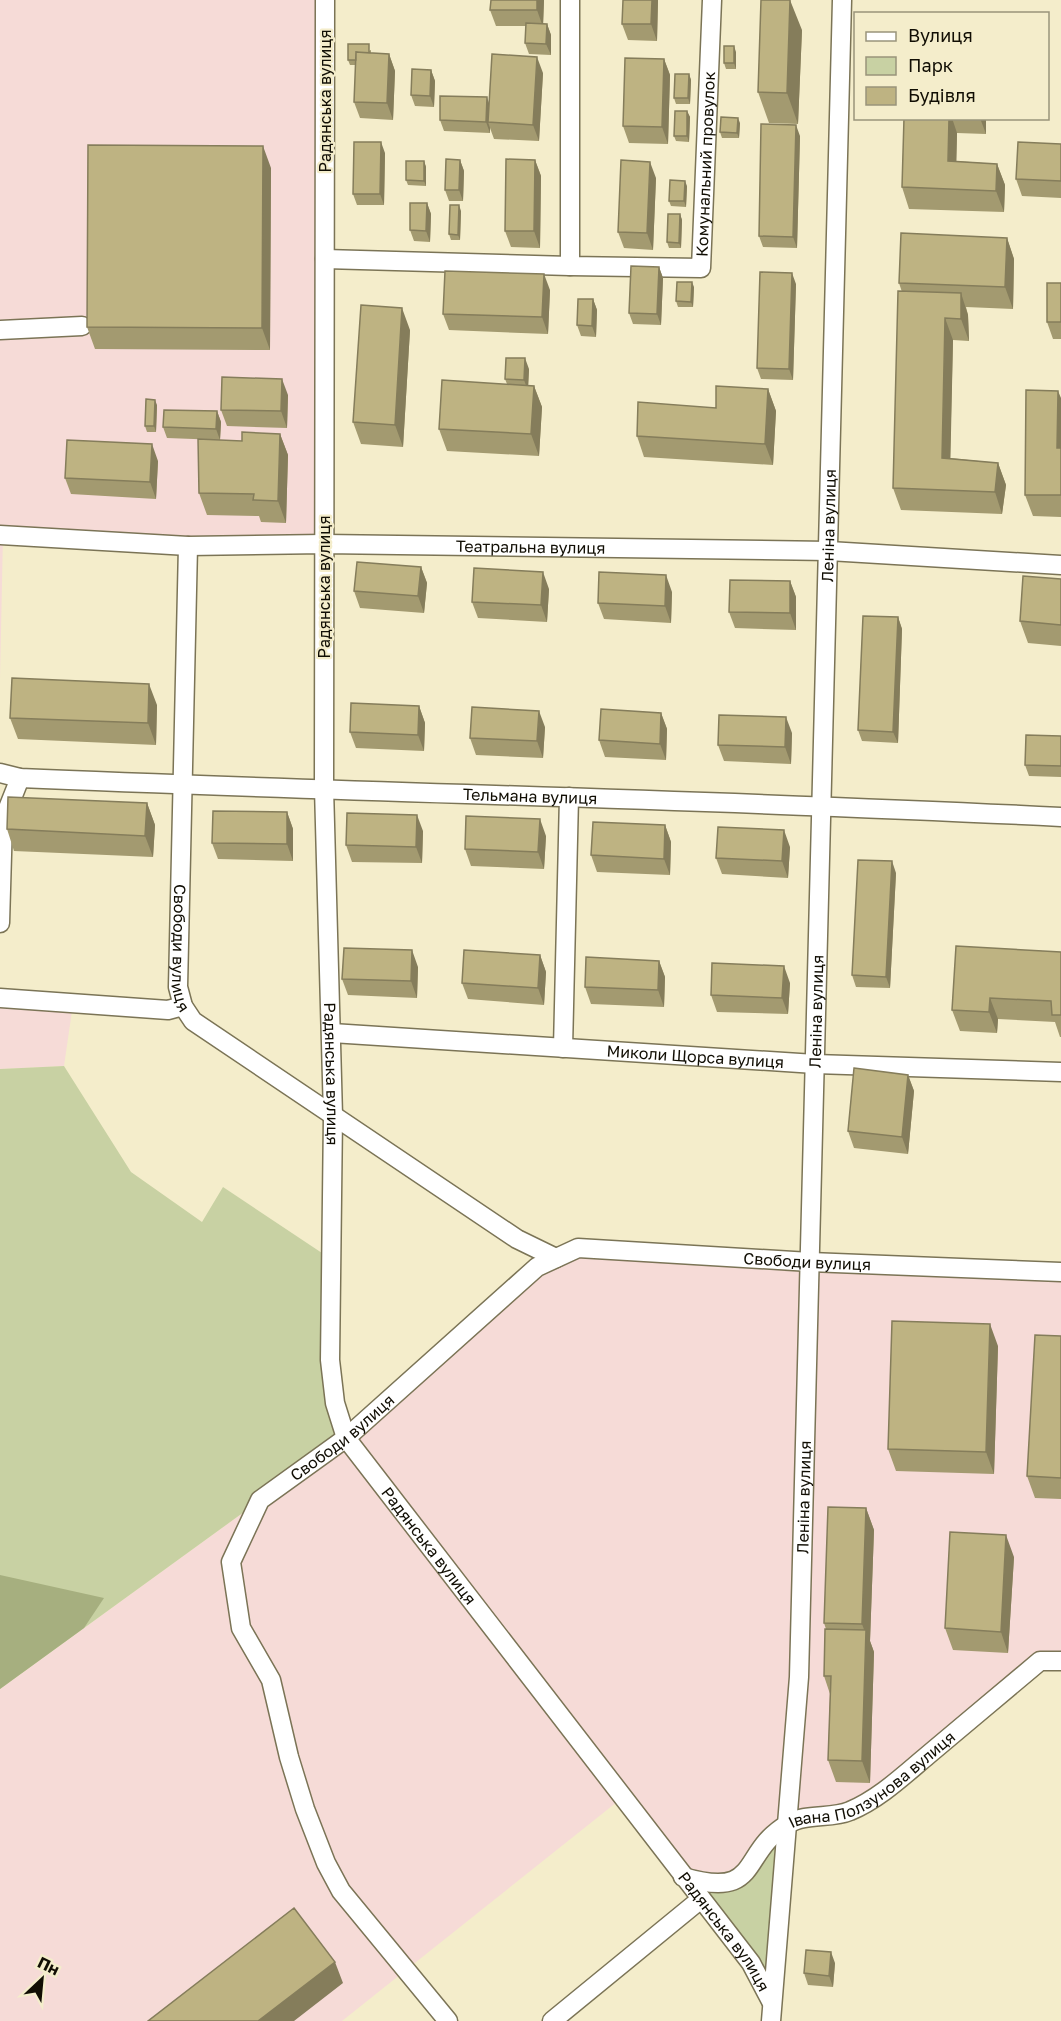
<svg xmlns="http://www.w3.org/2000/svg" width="1061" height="2021" font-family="'Golos Text',sans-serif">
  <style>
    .industrial { fill: #f6dbd7 }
    .green { fill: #c8d1a3 }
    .forest { fill: #a6af7f }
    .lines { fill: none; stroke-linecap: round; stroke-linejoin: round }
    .minor-casing { stroke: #7b7456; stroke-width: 21 }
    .minor { stroke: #fff; stroke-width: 18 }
    .wall { fill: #a39a70 }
    .shaded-wall { fill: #857d5b }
    .building { fill: #beb382; stroke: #857d5b; stroke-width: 1.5 }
    .labels { text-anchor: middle; stroke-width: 4.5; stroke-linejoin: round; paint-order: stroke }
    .street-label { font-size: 16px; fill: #110e04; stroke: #f4edcb }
  </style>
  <rect width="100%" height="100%" fill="#f4edcb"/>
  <path class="industrial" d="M0,0H325L324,544L3,535L0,679Z
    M0,998L73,1004L64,1066L0,1069Z
    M578,1248L1061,1272V1661H1040L850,1812L789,1823L730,1883L683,1877L622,1798L342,2021H0V1689L346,1438L537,1267Z"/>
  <path class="green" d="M64,1066L131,1172L202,1222L223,1187L331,1259L330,1360L346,1438L0,1689V1069Z
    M789,1823L771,2001L683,1877L730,1883Z"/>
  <path class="forest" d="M0,1575L104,1598L84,1628L0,1689Z"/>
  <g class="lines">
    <defs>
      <g id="minor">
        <path id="s1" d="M325,0L324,788L333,1116L330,1360L335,1403L346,1438L751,1963L771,2001"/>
        <path id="s2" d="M570,0V266L701,268L712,0"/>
        <path d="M325,259L570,266"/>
        <path d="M0,330L82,326"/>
        <path id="s3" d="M0,535L188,546L324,544L829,551L1061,565"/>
        <path id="s4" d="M188,546L178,987L183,1006L193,1021L517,1239L556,1258"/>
        <path id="s5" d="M0,773L20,778C367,793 714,799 1061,817"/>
        <path d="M0,923L3,821L20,778"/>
        <path d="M0,998L168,1010L183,1006"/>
        <path id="s6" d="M332,1033L815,1064L1061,1072"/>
        <path d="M563,1048L569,797"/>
        <path id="s7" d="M683,1877C763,1900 738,1853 788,1824C805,1813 832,1819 850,1811C879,1799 904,1775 928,1755C965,1724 1003,1692 1040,1661H1061"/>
        <path id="s8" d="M448,2021L341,1891L326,1863L305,1809L289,1757L271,1680L241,1628L231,1562L260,1500L346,1438L537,1267L578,1248L810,1262L1061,1272"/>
        <path d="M552,2021L701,1899"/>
        <path id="s9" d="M771,2021L799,1677L842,0"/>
      </g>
    </defs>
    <use href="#minor" class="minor-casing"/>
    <use href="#minor" class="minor"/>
  </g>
  <path class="wall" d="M544,0L543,24H547L551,35V55L529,54L525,43L526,26H496L490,10Z
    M658,0L657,41L628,40L622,24Z
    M802,30L798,124L769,123L758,92Z
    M371,50V53L389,54L395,71L393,120L360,118L354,102L356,65H350L348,60Z
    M736,52V69H726L724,63Z
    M664,59L670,75L668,144L629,143L623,126Z
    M431,70L435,81L434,107L415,106L411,95Z
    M543,73L539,141L494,139L490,128V133L444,131L440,120L489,104Z
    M689,74L691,80L690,104H676L674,98Z
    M687,111L690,117L689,142L676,141L674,136Z
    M904,118H986V134L957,133L956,161L997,164L1005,185L1004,212L909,209L902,187Z
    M740,123L739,138H722L720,132Z
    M800,136L797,248L763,247L759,236Z
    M1061,144V198L1022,196L1016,179Z
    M385,153L384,205H357L353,194Z
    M460,160L464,171L463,201H449L445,190Z
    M535,160L541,176L540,248L511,247L505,231Z
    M424,161L426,167V186L408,185L406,180Z
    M271,168L270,350L95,349L87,327Z
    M656,178L653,250L624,248L618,232Z
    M687,186L686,207L671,206L669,201Z
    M427,203L431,214L430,242L414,241L410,230Z
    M461,211L460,240H451L449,234Z
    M680,214L682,220L681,248H669L667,242Z
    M1007,238L1014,259L1013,309L966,307L968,315L969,341L953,340L950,458L998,463L1006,485L1002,514L901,510L893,488L902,292L899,283Z
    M659,267L663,278L661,325L633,324L629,313Z
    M1061,283V339H1053L1047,322Z
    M796,284L793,380L761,379L757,368Z
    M694,287L693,307H678L676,301Z
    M550,290L548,334L449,330L443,314Z
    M593,299L597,310L596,337L581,336L577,325Z
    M410,330L403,447L361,444L353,422Z
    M529,369L528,385L534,386L542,407L539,456L447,451L439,429L507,384L505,379Z
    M768,389L776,411L773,465L644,457L637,436Z
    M288,395L287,428L227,426L221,410Z
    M1061,398V517L1033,516L1025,495Z
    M157,405L156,432H147L145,426Z
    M217,411L221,422L220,440L167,438L163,427Z
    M280,434L288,455L286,523L261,522L259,516L207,515L199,493L242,441Z
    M158,461L156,499L71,494L65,478Z
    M421,567L427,583L424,613L360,608L354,591Z
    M1061,579V646L1028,643L1020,621Z
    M790,581L796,597V630L735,628L729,612Z
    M549,589L547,622L478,618L472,602Z
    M672,592L671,623L604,619L598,603Z
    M898,617L902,629L898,743L862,741L858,730Z
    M157,705L156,745L18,739L10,718Z
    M419,706L425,723L424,751L356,748L350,732Z
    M661,713L667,729L666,760L605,757L599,740Z
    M545,727L543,758L476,755L470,738Z
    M792,733L791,764L724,761L718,745Z
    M1061,736V777L1029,776L1025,765Z
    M147,803L155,825L153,857L14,851L7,829Z
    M287,812L293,829V861L218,859L212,843Z
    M665,825L671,842L670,875L597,872L591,855Z
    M423,831L422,863L352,862L346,845Z
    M546,836L544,869L471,866L465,849Z
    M790,847L788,878L722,874L716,858Z
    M896,873L890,988L856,987L852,975Z
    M1061,952V1037H1060L1055,1022L998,1019L997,1033L960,1031L952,1010Z
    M540,955L546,972L544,1005L468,999L462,983Z
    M659,961L665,977L664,1007L591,1004L585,987Z
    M418,967L417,998L348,995L342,979Z
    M790,983L788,1014L717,1012L711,995Z
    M908,1075L914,1091L908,1154L854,1148L848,1131Z
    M1061,1336V1499L1035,1498L1027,1476Z
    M998,1346L994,1474L896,1471L888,1449Z
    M866,1508L874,1530L870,1641L874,1652L870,1783L836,1782L828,1760L830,1694L824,1676L826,1629L824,1623Z
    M1014,1557L1008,1653L953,1650L945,1628Z
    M835,1963L833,1987L808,1985L804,1973Z"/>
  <path class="shaded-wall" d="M537,0H544L543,27L537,10Z
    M652,0H658L657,41L651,24Z
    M790,0L802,30L798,124L787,93Z
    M547,24L551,35V55L546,44Z
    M734,46L736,52V69L734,63Z
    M389,54L395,71L393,120L387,103Z
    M537,57L543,73L539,141L533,125Z
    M664,59L670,75L668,144L662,127Z
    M431,70L435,81L434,107L430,96Z
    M689,74L691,80L690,104L688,98Z
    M487,97L491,109L488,122L490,128V133L486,122Z
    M687,111L690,117L689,142L687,136Z
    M738,118L740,123L739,138L737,133Z
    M949,118H952L957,133L956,182L948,161Z
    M980,118H986V134Z
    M796,125L800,136L797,248L793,237Z
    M381,142L385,153L384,205L380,194Z
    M263,146L271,168L270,350L262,328Z
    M460,160L464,171L463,201L459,190Z
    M535,160L541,176L540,248L534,231Z
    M424,161L426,167V186L424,181Z
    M650,162L656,178L653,250L647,233Z
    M997,164L1005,185L1004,212L996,191Z
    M685,181L687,186L686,207L684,201Z
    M427,203L431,214L430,242L426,231Z
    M459,205L461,211L460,240L458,235Z
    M680,214L682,220L681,248L679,243Z
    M1007,238L1014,259L1013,309L1005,287Z
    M659,267L663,278L661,325L657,314Z
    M792,273L796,284L793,380L789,369Z
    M544,274L550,290L548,334L542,317Z
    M692,282L694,287L693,307L691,302Z
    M961,293L968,315L969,341L961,319Z
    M593,299L597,310L596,337L592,326Z
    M402,308L410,330L403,447L395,425Z
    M945,318L953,340L950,479L942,458Z
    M525,358L529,369L528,391L524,380Z
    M282,379L288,395L287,428L281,411Z
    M534,386L542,407L539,456L531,434Z
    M768,389L776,411L773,465L765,444Z
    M1058,391L1061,398V459L1057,448Z
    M155,400L157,405L156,432L154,426Z
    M217,411L221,422L220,440L216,429Z
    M280,434L288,455L286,523L278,501Z
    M152,444L158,461L156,499L150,482Z
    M998,463L1006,485L1002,514L995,492Z
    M421,567L427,583L424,613L418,596Z
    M543,572L549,589L547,622L541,605Z
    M666,575L672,592L671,623L665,606Z
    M790,581L796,597V630L790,613Z
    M898,617L902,629L898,743L893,732Z
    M149,684L157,705L156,745L148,723Z
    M419,706L425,723L424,751L418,735Z
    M539,711L545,727L543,758L537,741Z
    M661,713L667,729L666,760L660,744Z
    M786,717L792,733L791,764L785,747Z
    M147,803L155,825L153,857L145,836Z
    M287,812L293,829V861L287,844Z
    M417,815L423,831L422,863L416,847Z
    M540,819L546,836L544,869L538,852Z
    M665,825L671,842L670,875L664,859Z
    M784,830L790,847L788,878L782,861Z
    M892,861L896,873L890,988L886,977Z
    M412,950L418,967L417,998L411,981Z
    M540,955L546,972L544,1005L538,988Z
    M659,961L665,977L664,1007L658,990Z
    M784,966L790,983L788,1014L782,998Z
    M990,998L998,1019L997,1033L989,1012Z
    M908,1075L914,1091L908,1154L902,1137Z
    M990,1324L998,1346L994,1474L986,1452Z
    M866,1508L874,1530L870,1641L874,1652L870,1783L862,1761L866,1635L862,1624Z
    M1006,1535L1014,1557L1008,1653L1001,1632Z
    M831,1952L835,1963L833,1987L829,1976Z
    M335,1962L343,1983L294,2021H258Z"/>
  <path class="building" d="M491,0H537V10H490Z
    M623,0H652L651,24H622Z
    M761,0H790L787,93L758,92Z
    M526,23L547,24L546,44L525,43Z
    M348,44H369V53L356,52V60H348Z
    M724,46H734V63H724Z
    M356,52L389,54L387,103L354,102Z
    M492,54L537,57L533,125L488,122Z
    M625,58L664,59L662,127L623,126Z
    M412,69L431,70L430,96L411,95Z
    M675,74H689L688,98H674Z
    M440,96L487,97L486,122L440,120Z
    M675,111H687V136H674Z
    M721,117L738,118L737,133L720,132Z
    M904,118H949L948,161L997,164L996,191L902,187Z
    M761,124L796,125L793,237L759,236Z
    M354,142H381L380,194H353Z
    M1018,142L1061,144V181L1016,179Z
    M88,145L263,146L262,328L87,327Z
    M446,159L460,160L459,190H445Z
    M506,159L535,160L534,231H505Z
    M621,160L650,162L647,233L618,232Z
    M406,161H424V181L406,180Z
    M670,180L685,181L684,201H669Z
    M410,203H427L426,231L410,230Z
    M450,205H459L458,235L449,234Z
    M668,214H680L679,243L667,242Z
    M901,233L1007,238L1005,287L899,283Z
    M631,266L659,267L657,314L629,313Z
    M445,271L544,274L542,317L443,314Z
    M760,272L792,273L789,369L757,368Z
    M677,282H692L691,302L676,301Z
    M1047,283H1061V322H1047Z
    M898,291L961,293V319L945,318L942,458L998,463L995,492L893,488Z
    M578,299H593L592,326L577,325Z
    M361,305L402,308L395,425L353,422Z
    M506,358H525L524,380L505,379Z
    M222,377L282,379L281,411L221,410Z
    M442,380L534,386L531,434L439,429Z
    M716,386L768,389L765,444L637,436L638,402L716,408Z
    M1026,390L1058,391L1057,448H1061V495H1025Z
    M146,399L155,400L154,426H145Z
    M164,410L217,411L216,429L163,427Z
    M242,432L280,434L278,501L253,500L254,494L199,493L198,439L242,441Z
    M67,440L152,444L150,482L65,478Z
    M357,562L421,567L418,596L354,591Z
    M474,568L543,572L541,605L472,602Z
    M599,572L666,575L665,606L598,603Z
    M1023,576L1061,579V625L1020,621Z
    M730,580L790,581V613L729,612Z
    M863,616L898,617L893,732L858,730Z
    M12,678L149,684L148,723L10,718Z
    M351,703L419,706L418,735L350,732Z
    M472,707L539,711L537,741L470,738Z
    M601,709L661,713L660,744L599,740Z
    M719,715L786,717L785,747L718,745Z
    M1026,735L1061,736V766L1025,765Z
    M8,797L147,803L145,836L7,829Z
    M213,811L287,812V844L212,843Z
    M347,813L417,815L416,847L346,845Z
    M466,816L540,819L538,852L465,849Z
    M593,822L665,825L664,859L591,855Z
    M718,827L784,830L782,861L716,858Z
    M858,860L892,861L886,977L852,975Z
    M956,946L1061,952V1015H1052L1051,1001L990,998L989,1012L952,1010Z
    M344,948L412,950L411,981L342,979Z
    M464,950L540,955L538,988L462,983Z
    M586,957L659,961L658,990L585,987Z
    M712,963L784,966L782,998L711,995Z
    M854,1068L908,1075L902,1137L848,1131Z
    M892,1321L990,1324L986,1452L888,1449Z
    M1035,1335L1061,1336V1478L1027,1476Z
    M828,1507L866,1508L862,1624L824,1623Z
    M950,1532L1006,1535L1001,1632L945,1628Z
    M825,1629L866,1630L862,1761L828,1760L831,1676H824Z
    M294,1908L335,1962L258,2021H148Z
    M806,1950L831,1952L829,1976L804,1973Z"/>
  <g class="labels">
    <g class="street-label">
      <text transform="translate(325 101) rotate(-90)" y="6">Радянська вулиця</text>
      <text dy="6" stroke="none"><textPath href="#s2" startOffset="501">Комунальний провулок</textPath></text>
      <text dy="6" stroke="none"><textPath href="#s9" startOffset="1497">Леніна вулиця</textPath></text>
      <text dy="6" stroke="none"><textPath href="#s3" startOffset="531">Театральна вулиця</textPath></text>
      <text transform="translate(324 587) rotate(-90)" y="6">Радянська вулиця</text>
      <text dy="6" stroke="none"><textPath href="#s5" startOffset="531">Тельмана вулиця</textPath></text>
      <text dy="6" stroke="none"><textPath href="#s4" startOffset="402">Свободи вулиця</textPath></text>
      <text dy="6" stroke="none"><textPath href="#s9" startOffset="1011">Леніна вулиця</textPath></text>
      <text dy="6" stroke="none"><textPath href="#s6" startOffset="364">Миколи Щорса вулиця</textPath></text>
      <text dy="6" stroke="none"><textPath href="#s1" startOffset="1074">Радянська вулиця</textPath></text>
      <text dy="6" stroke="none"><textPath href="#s8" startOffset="1224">Свободи вулиця</textPath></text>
      <text dy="6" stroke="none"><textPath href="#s8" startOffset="690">Свободи вулиця</textPath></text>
      <text dy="6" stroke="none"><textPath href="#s9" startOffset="525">Леніна вулиця</textPath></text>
      <text dy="6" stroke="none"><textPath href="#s1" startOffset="1576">Радянська вулиця</textPath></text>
      <text dy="6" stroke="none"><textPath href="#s7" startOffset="228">Івана Ползунова вулиця</textPath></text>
      <text dy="6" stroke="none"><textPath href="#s1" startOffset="2062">Радянська вулиця</textPath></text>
    </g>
  </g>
  <rect x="854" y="12" width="195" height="108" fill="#f4edcb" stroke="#99947b" stroke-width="1.5"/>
  <rect x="866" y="32" width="30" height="9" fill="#ffffff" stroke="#99947b" stroke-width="1.5"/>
  <text x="908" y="42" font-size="18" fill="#110e04">Вулиця</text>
  <rect x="866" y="57" width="30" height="18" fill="#c8d1a3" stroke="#99947b" stroke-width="1.5"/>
  <text x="908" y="72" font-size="18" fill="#110e04">Парк</text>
  <rect x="866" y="87" width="30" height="18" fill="#beb382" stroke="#99947b" stroke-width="1.5"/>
  <text x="908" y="102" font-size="18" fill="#110e04">Будівля</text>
  <g transform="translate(42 1979) rotate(26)" stroke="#f4edcb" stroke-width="4.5" paint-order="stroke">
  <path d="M0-4.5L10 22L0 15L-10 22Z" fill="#110e04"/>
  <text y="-9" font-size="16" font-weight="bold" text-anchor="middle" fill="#110e04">Пн</text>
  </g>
</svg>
